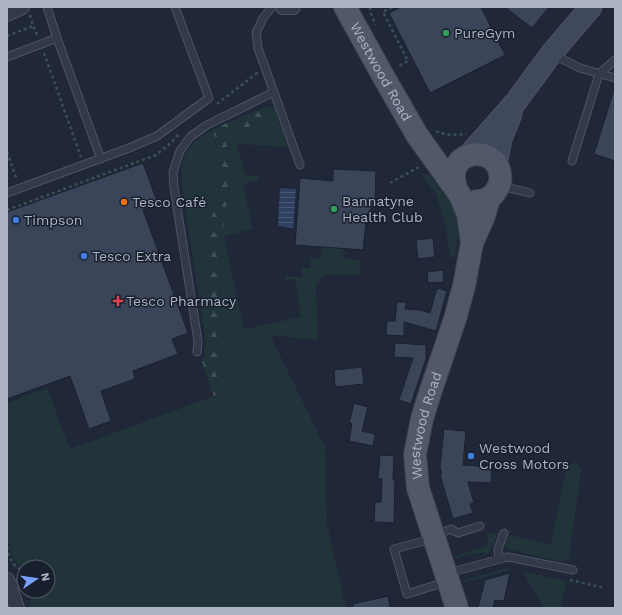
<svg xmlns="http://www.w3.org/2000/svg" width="622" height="615" font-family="'Work Sans',sans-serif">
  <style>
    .grass { fill: #21343a }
    .forest { fill: url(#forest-firs) }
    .water { fill: url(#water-rules) }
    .building { fill: #3a4559; stroke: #1a212f }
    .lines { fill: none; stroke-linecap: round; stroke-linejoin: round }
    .lane-casing { stroke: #4d5464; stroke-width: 9 }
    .street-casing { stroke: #4d5464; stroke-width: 16 }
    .secondary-casing { stroke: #4d5464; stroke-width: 23 }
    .primary-casing { stroke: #3c4352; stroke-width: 24 }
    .path { stroke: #3b5054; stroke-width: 2.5; stroke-dasharray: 3 3; stroke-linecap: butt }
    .lane { stroke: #323949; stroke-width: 7 }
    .street { stroke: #323949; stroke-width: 14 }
    .secondary { stroke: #40485c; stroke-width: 21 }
    .primary { stroke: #505869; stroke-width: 22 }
    .leisure-dot { fill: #2e9e5b; stroke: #181f2d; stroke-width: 1.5 }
    .food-dot { fill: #e8710a; stroke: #181f2d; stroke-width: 1.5 }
    .shop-dot { fill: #3f7fe0; stroke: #181f2d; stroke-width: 1.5 }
    .health-dot { fill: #e0444e; stroke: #181f2d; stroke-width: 1.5 }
    .labels { text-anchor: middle; stroke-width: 3; stroke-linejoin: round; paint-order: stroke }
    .poi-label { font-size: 14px; fill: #acb4c6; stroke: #181f2d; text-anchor: start }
    .street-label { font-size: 14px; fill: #acb4c6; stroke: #181f2d }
  </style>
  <defs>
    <pattern id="forest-firs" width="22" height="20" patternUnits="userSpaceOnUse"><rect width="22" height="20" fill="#21343a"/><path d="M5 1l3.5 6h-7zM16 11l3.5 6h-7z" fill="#3f4f55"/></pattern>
    <pattern id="water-rules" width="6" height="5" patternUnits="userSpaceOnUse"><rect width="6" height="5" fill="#304061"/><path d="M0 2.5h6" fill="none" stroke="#4b5976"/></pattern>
  </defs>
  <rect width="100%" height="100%" fill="#1f2739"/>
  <path class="grass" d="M277,116L288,147L237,144L245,175L259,176V180L243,184L253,229L224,236L244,329L301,317L295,279L286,280L285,276L302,277V268H310L311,258H321L322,247L344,248L343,258L360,260V274H326L316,285L318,340L270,335L325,447L327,524L346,608H30C29,601 30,596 35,591H48V567H39L37,563C33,564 28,566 24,566C12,565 10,547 7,539V403L47,388L70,449L214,396L202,362L205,354L206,346L205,338L182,185C182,179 180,172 182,166C185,146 198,139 213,129L219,160V185L212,216L217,336L222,237L231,172L229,154L224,136Z
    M420,172L430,176L457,212L458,234L455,257H450L446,226L436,194Z
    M575,460L581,470L569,558L564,561H562V562L506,549L505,545L510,535L551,545L567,464H574Z
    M499,532L488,554L484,555L483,552L455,558L454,556L487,546L488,534Z
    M506,568L511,570L463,583L465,580L468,579Z
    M525,572L567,581L560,608H544L524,574Z"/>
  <path class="forest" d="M265,107H271L275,109L277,116L224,136L229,154L231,172L222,237L217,337L223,352L222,392L214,396L202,362L205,354L206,346L205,338L212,216L219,185V160L213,129Z"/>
  <path class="water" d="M280,188L296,189L293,228L278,226Z"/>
  <path class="building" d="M401,7H481L505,55L430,93L389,13Z
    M505,7H549L532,28Z
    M613,93H615V161L594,154Z
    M143,163L158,204L143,210L188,333L172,339L178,354L133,371L135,379L101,391L111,421L89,429L70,376L7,399V212Z
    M333,169L376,171L375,203L367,214L363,250L295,245L300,178L333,181Z
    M433,238L435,257L418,259L416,240Z
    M443,270L444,282L428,283L427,272Z
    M437,288L447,291L436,331L404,322V336L386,335L387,321H395L397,302H406L405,309L420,310L430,313Z
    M395,343L426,345V359L411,404L399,400L413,358L394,357Z
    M362,367L364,384L335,387L334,370Z
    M354,403L368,407L362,431L375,434L373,446L349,441L352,423H349Z
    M444,429L466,431L463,465L492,467L491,483L468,482L474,503L470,504L473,513L453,519L440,475L442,474L440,467Z
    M380,455L394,456L393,480H395L394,523L374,522L375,502H381L382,479H378Z
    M510,573L504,601L495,600L493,608H478L485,580Z
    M388,596L390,608H353V604Z"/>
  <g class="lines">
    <defs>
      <path id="lane" d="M47,7L57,38L101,159
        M272,7L263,18L256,33L258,48L300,165
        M554,55L580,68L615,78
        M7,57L57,38
        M572,161L599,74L615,60
        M501,186L530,193
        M7,193L129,148L157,136L209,98L175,7
        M197,352L198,341L174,188L173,172L180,151L190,137L207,125L274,92
        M435,535L451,529L458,533L480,526
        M432,539L394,549L407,594L446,582
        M499,559L498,549L504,533
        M448,573L508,557L573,570
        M9,586L24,581"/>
      <path id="street" d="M283,7H293
        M7,14L22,7
        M7,580L17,608"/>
      <path id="secondary" d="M468,156L515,103L551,54L591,7
        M496,164L501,139L511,114"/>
      <g id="primary">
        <path id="s1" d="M345,7L382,74L417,135L460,195L468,214L472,243"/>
        <path d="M456,188C443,149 496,143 500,174C501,180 500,185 497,189C493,197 486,201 477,201"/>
        <path id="s2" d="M457,608L418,488L415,454L422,419L429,396L455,319L464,286L472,243L484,216L489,198"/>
      </g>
    </defs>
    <use href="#lane" class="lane-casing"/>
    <use href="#street" class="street-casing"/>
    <use href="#secondary" class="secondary-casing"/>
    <use href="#primary" class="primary-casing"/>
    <path class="path" d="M370,7L371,14L376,25
      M392,7L383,12L408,61L397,67
      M30,15L33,26L38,37
      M7,36L33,26
      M44,53L81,157
      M217,104L257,73L256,72
      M436,131C445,136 456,135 466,134
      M7,152L17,180
      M390,183L419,167
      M7,210L156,155L172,142L180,133
      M7,547C10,557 12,568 24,570
      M570,580L605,588
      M27,597L30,591"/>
    <use href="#lane" class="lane"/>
    <use href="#street" class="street"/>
    <use href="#secondary" class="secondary"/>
    <use href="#primary" class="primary"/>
  </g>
  <g class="leisure-dot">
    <circle cx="446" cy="33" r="4"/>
    <circle cx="334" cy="209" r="4"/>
  </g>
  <circle class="food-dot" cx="124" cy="202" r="4"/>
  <g class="shop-dot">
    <circle cx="16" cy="220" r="4"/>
    <circle cx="84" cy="256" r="4"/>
    <circle cx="471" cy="456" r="4"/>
  </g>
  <path class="health-dot" d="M116 295h4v4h4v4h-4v4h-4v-4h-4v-4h4z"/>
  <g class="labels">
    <g class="poi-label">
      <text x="454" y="38">PureGym</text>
      <text x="342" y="206">Bannatyne<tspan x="342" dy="16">Health Club</tspan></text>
      <text x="132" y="207">Tesco Café</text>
      <text x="24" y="225">Timpson</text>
      <text x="92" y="261">Tesco Extra</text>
      <text x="126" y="306">Tesco Pharmacy</text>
      <text x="479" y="453">Westwood<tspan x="479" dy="16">Cross Motors</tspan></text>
    </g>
    <g class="street-label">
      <text dy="5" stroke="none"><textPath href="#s1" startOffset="74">Westwood Road</textPath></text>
      <text dy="5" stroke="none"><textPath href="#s2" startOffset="190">Westwood Road</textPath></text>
    </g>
  </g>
  <rect width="622" height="615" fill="none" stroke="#acb4c6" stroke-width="16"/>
  <g transform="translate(36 579) rotate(77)"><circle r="19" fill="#181f2d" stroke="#535b6a"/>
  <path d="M0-3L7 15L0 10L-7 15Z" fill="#78a0ff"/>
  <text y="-6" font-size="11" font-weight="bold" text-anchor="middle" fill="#acb4c6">N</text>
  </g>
</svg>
